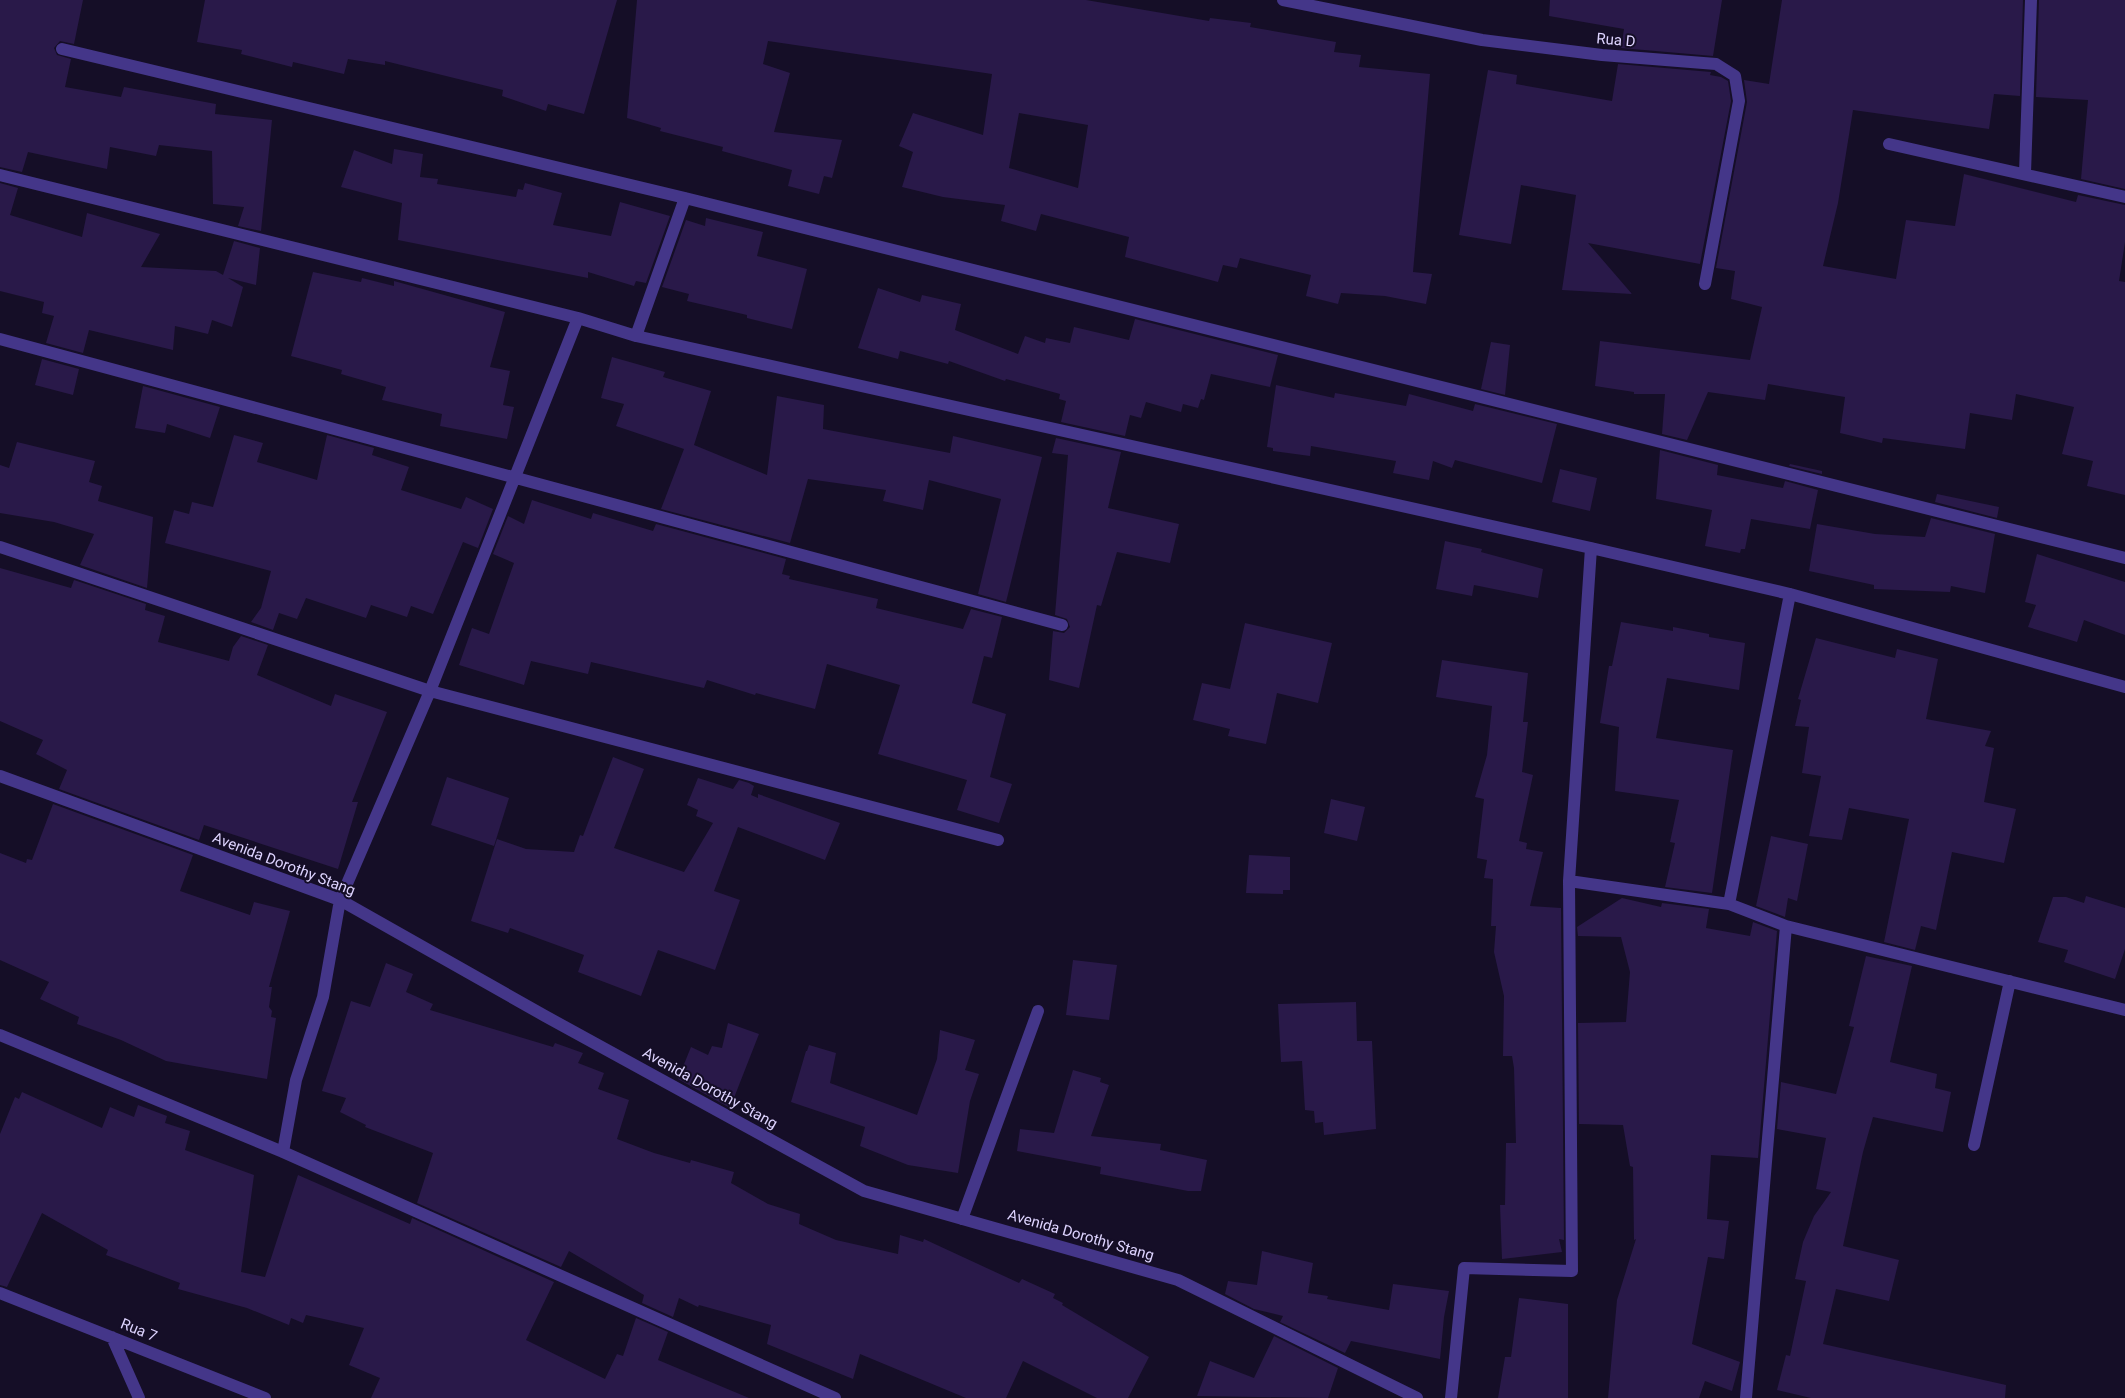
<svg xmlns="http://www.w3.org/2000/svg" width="2125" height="1398" font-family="Roboto,sans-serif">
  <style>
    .building { fill: #291949; fill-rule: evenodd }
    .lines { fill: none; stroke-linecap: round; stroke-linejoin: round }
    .street { stroke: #443689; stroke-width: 12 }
    .labels { text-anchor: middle; stroke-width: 4; stroke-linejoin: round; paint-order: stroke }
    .street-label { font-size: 15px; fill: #ded4ff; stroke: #150e27 }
  </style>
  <rect width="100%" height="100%" fill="#150e27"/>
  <path class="building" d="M0,0H83L74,44L60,41L54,48L57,55L71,59L65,87L121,97L124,87L216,104L215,114L272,120L261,231L238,226L244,207L213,204L212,151L159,145L156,156L110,147L107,169L28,152L22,172L0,167Z
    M205,0H617L584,114L548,104L546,111L502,96L503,90L385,61V65L348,59L344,74L293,62L292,67L241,54L242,50L197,42Z
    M637,0H1086L1209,21L1210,18L1251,23L1250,27L1336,42L1334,52L1361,55L1359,67L1430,74L1413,272L1432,274L1426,304L1385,296L1341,293L1338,304L1306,296L1311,275L1240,258L1237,268L1223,265L1218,282L1125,257L1129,237L1041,214L1036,231L1001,221L1005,205L943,197L902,187L913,152L899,146L913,113L983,135L992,74L768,41L763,64L790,73L774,132L842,140L832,178L824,176L819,194L788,186L792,170L722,151L723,147L660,131L661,128L627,118ZM1019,113L1088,125L1078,188L1009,168Z
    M1550,0H1722L1713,56L1621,48L1624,29L1549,16Z
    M1782,0H2023L2020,96L1994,94L1989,129L1853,110L1838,203L1823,266L1896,279L1906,220L1955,226L1964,174L2076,202L2078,195L2125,205V242L2119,281L2125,282V495L2087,486L2093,461L2062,454L2074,407L2016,394L2012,420L1970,413L1965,449L1883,438L1882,443L1840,433L1845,397L1768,384L1765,400L1708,392L1687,440L1662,434L1665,394H1634V392L1595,386L1600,341L1750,360L1762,307L1731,299L1735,271L1716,268L1747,102L1744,80L1769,84Z
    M2039,0H2125V189L2081,179L2088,100L2036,97Z
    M1618,64L1711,72L1710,75L1721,77L1728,81L1731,101L1700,264L1588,243L1632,294L1562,290L1576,195L1521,185L1511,244L1459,235L1488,70L1517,75L1516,84L1612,101Z
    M394,149L423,154L420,177L438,179L437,184L516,197L518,189L523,190L525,183L562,193L553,225L611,236L620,202L670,216L646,283L636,281L634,286L588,272V278L398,240L402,203L341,187L354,150L392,164Z
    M0,183L18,188L10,215L82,237L87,213L160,234L141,267L216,271L223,275L234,241L260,248L256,285L228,278L243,287L232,327L212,320L208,334L175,326L173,350L89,330L83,353L46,343L54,316L42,313L44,302L0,291Z
    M706,218L763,232L757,256L807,269L792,329L747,318V315L687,301L689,294L662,287L686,220L705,226Z
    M313,272L361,282L362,278L394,286V281L505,312L490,367L510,371L503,405L514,407L507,439L440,426L442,414L382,400L386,387L341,374L342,370L291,356Z
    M878,288L920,302L922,295L961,304L955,330L1018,354L1025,336L1045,343L1046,338L1070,343L1074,327L1129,340L1135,319L1278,355L1270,387L1211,374L1204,400L1201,399L1198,408L1183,404L1181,412L1146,402L1141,418L1130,415L1125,436L1061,422L1066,401L1059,399L1060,394L1006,379L1005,381L949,361L948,364L900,351L898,359L858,348Z
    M1491,342L1510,345L1505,395L1481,389Z
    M612,357L665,372L663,377L711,391L694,445L767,475L777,396L824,405L823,429L950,453L953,436L1042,457L1006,602L978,594L1001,499L929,480L923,510L883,501L886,490L808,479L790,543L661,509L684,449L616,426L624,404L601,398Z
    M42,359L79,369L73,395L35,385Z
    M1276,385L1334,398L1335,393L1406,406L1409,394L1473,411L1475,404L1557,424L1542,483L1455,460L1452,468L1433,461L1429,480L1393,473L1396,461L1311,446L1310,456L1273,451V448L1267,447Z
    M143,386L220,407L210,438L167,424L165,433L135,428Z
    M234,435L263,443L257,462L317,480L327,435L374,448L372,455L409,467L401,490L461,509L466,497L493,509L478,548L463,542L433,614L411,606L407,617L371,605L366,618L306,598L297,619L279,613L273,630L251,622L261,608L271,571L165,543L174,510L189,514L192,502L213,507Z
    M1056,438L1121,452L1108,508L1179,524L1170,563L1117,552L1101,606L1097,605L1079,688L1049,680L1053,631L1064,633L1070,627L1067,619L1055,615L1068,455L1052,453Z
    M17,442L95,461L89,482L102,486L98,501L153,517L147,588L80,565L94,534L54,522L0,513V465L9,468Z
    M1660,450L1718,465L1717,475L1783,488L1785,481L1818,490L1810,529L1751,519L1745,549H1741L1740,553L1705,546L1712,510L1656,499Z
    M1790,464L1822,471V474L1789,466Z
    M1560,469L1597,478L1590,511L1552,502Z
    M1937,494L1999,507L1997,518L1935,502Z
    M532,500L591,519L593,513L653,531L656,524L786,559L782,574L790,576L789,579L878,599L876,608L963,629L971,609L1002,617L992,658L984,656L972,703L1006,714L990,777L1012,784L999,823L957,810L967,780L878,754L900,685L827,664L815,709L756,693L755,695L707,680L704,688L591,662L588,674L531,661L524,685L459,665L472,628L489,634L514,563L493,554L508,516L524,524Z
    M1931,518L1995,534L1985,593L1951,586L1950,592L1874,589V585L1809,571L1817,524L1875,534L1925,537Z
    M1445,541L1482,549L1481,552L1543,569L1538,598L1474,585L1472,596L1436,589Z
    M2037,554L2125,582V635L2084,620L2077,642L2028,627L2036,605L2025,602Z
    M0,568L71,588L74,580L146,604L145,610L165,616L158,642L229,661L233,647L241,636L268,645L257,675L331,706L335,694L387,712L352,802H358L338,869L204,825L199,840L59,789L67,770L36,754L43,740L0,721Z
    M1621,622L1673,631V627L1709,634V637L1745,643L1739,690L1667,678L1656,738L1733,750L1712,893L1665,887L1675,843L1670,842L1679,800L1615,791L1619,727L1600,723L1609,666H1612Z
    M1245,623L1332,643L1318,703L1277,693L1266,744L1228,736L1230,729L1193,720L1202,683L1230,689Z
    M1816,638L1895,658L1897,649L1938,659L1926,719L1991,731L1985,746L1994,748L1984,802L2016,809L2004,863L1952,852L1936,930L1921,926L1915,950L1884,942L1909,819L1849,808L1842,840L1809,836L1821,776L1802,773L1809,727L1795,726L1801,700L1798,699Z
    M1442,660L1528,673L1523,722H1528L1522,772L1533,775L1519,841L1527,843L1526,849L1543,852L1530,906L1561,908L1564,1240L1559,1239L1562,1252L1502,1259L1500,1205H1505L1506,1143H1516L1514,1068L1512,1056H1503L1504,996L1494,952L1496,926H1491L1493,879L1484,878L1487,860L1477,858L1484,799L1475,797L1487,755L1492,706L1436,697Z
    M613,757L644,769L614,848L684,872L713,823L696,816L698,810L687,805L698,778L733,789L739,780L749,783L754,786L751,795L758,798V794L840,823L825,860L738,827L714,891L740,900L715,970L658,950L641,996L578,972L584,955L510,928L508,933L471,921L497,839L526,849L574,852L580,835L583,836Z
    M447,777L509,798L494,846L431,825Z
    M1331,799L1365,807L1357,841L1324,833Z
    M53,804L193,855L180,891L250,915L254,902L290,911L269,987H272L269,1007L272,1011L271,1017L276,1018L267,1079L166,1061L121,1040L77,1024L79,1017L40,999L49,982L0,960V853L26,863L27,859L32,860Z
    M1771,836L1808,844L1797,901L1788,898L1785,917L1756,906Z
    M1249,855L1290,857V890H1283V894L1246,893Z
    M2086,896L2125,908V949L2115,979L2064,962L2068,950L2038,942L2053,897H2066L2084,903Z
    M1622,898L1661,907L1662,903L1709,909L1706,928L1750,936L1753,922L1777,931L1758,1158L1711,1155L1707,1219L1729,1221L1724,1259L1708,1257L1692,1344L1740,1362L1732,1391L1705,1381L1699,1398H1608L1617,1300L1636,1239L1634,1240L1633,1167L1630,1166L1623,1125L1579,1124L1578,1023L1626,1022L1630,972L1621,937L1578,936L1577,927Z
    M1866,956L1912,966L1890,1062L1937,1074L1935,1088L1951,1092L1943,1132L1873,1117L1863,1152L1843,1246L1899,1260L1889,1301L1836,1289L1823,1344L2006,1385L2005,1398H1811L1777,1390L1786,1355L1790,1356L1806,1281L1795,1279L1803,1242L1814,1216L1831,1192L1816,1189L1826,1138L1777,1129L1781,1082L1836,1094L1854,1027L1849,1026Z
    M1073,960L1117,965L1109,1020L1066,1015Z
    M386,963L413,974L406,992L433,1004L430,1010L553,1047L555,1043L583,1053L578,1063L604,1073L598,1089L629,1100L617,1139L654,1153L690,1163L691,1160L734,1172L731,1183L768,1204L800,1214L799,1224L836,1240L898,1254L900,1235L923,1242L924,1239L1019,1283L1022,1279L1055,1294L1053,1298L1063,1303L1062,1305L1149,1357L1128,1398H1097L1023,1361L1006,1398H966L860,1354L853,1379L767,1344L771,1325L699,1305L698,1307L679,1298L673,1317L642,1303L644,1295L569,1251L561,1267L417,1203L433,1153L365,1127L366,1125L340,1112L346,1098L322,1091L351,1001L370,1007Z
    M1356,1002L1357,1041H1372L1376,1129L1324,1135L1323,1122L1315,1123L1314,1111L1305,1110L1302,1061L1281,1062L1278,1004Z
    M728,1023L759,1034L730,1108L678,1079L691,1047L708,1055L712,1046L722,1048Z
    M940,1030L975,1040L965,1070L979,1074L970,1101L958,1173L908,1165L860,1146L865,1127L791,1102L806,1051H807L809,1045L836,1053L830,1083L917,1115L937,1059Z
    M1073,1070L1101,1078L1100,1082L1109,1085L1091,1136L1161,1144L1160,1150L1207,1160L1201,1191H1188L1100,1174L1101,1167L1017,1151L1020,1129L1054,1133Z
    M22,1092L102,1128L110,1107L134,1117L138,1105L167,1116L165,1123L190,1131L185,1150L254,1175L241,1272L265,1277L298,1175L410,1224L412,1218L554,1282L526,1340L605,1379L617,1354L623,1356L636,1318L668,1332L658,1360L749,1398H371L380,1378L349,1365L364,1328L306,1315L303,1323L291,1318L289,1325L247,1308L178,1289L180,1283L106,1255L108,1250L42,1213L7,1287L0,1285V1134L15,1097L19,1099Z
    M1262,1251L1313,1263L1308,1293L1328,1296L1327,1299L1389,1310L1393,1284L1449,1291L1444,1317L1440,1359L1351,1341L1345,1353L1280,1322L1283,1316L1254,1309L1225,1294L1228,1281L1257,1285Z
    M1519,1298L1568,1304V1398H1498L1505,1357H1511Z
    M1274,1336L1338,1368L1328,1398L1197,1396L1210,1361L1254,1378Z"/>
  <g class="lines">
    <path class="street" d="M1283,0L1482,40L1602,55L1716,64L1735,76L1739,101L1705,284
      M62,49L685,198L2125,558
      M1889,144L2125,197
      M2025,173L2031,0
      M0,175L578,318L636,336L1591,548L1790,594L2125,687
      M636,336L685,198
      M0,339L1062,625
      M0,547L430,691L998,840
      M0,776L340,900L545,1016L864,1191L1178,1280L1417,1398
      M1569,881L1729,904L1786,926L2125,1010
      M1729,904L1790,594
      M0,1035L283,1152L835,1398
      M1974,1145L2010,981
      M283,1152L296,1080L323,997L340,900L430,691L578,318
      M962,1219L1038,1011
      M0,1293L265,1398
      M112,1337L139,1398
      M1451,1398L1464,1268L1572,1271L1569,881L1591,548
      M1746,1398L1786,926"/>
  </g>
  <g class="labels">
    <g class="street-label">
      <text transform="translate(1616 40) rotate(5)" y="5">Rua D</text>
      <text transform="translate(284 864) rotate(21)" y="5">Avenida Dorothy Stang</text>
      <text transform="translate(710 1088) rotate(29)" y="5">Avenida Dorothy Stang</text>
      <text transform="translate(1081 1235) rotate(16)" y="5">Avenida Dorothy Stang</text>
      <text transform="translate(139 1330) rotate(22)" y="5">Rua 7</text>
    </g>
  </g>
</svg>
